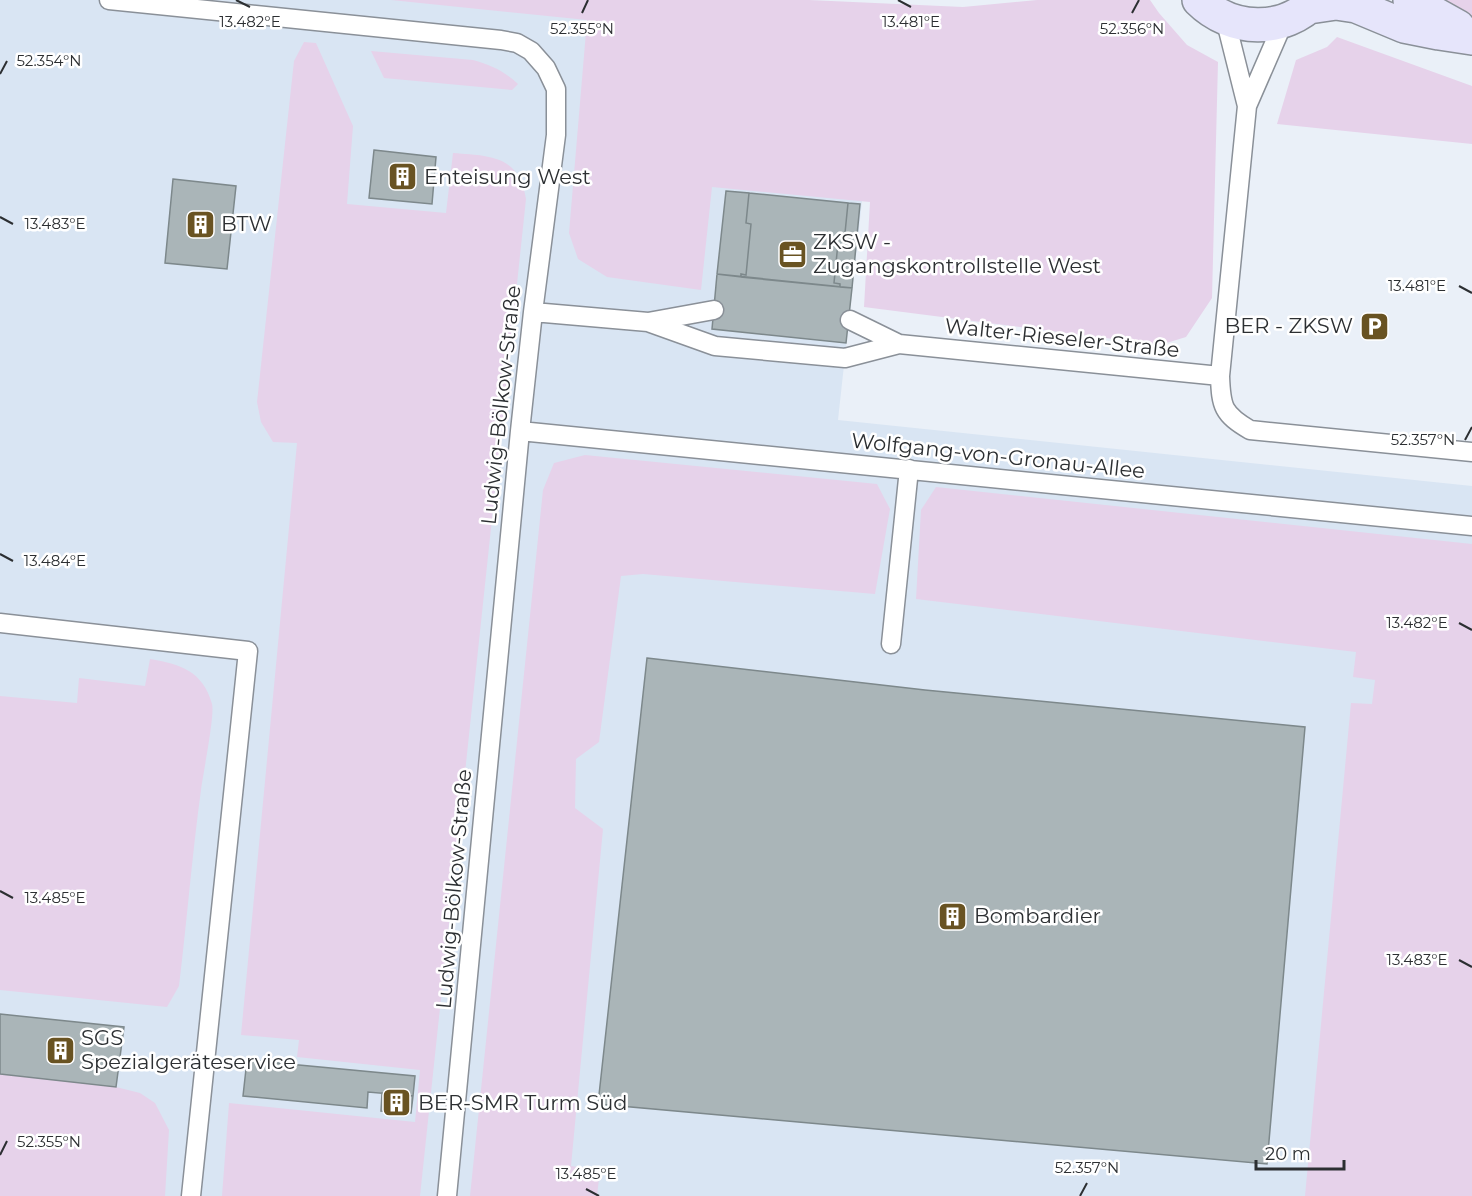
<svg xmlns="http://www.w3.org/2000/svg" width="1472" height="1196" font-family="Montserrat,sans-serif">
  <style>
    .built { fill: #d9e5f3 }
    .green { fill: #e6d2ea }
    .building { fill: #aab5b8; stroke: #7d888b; stroke-width: 1.5 }
    .lines { fill: none; stroke-linecap: round; stroke-linejoin: round }
    .lane-casing { stroke: #8a9098; stroke-width: 21 }
    .secondary-casing { stroke: #8a9098; stroke-width: 36 }
    .lane { stroke: #fff; stroke-width: 18 }
    .secondary { stroke: #e6e5fb; stroke-width: 33 }
    .ticks { fill: none; stroke: #2c2f32; stroke-width: 2 }
    .labels { text-anchor: middle; stroke-width: 5; stroke-linejoin: round; paint-order: stroke }
    .poi-label { font-size: 21px; fill: #2c2f32; stroke: #fff; text-anchor: start }
    .street-label { font-size: 21px; fill: #2c2f32; stroke: #fff }
    .ticks-label { font-size: 15px; text-anchor: middle; fill: #2c2f32; stroke: #fff; stroke-width: 5; stroke-linejoin: round; paint-order: stroke }
  </style>
  <rect width="100%" height="100%" fill="#eaf0f8"/>
  <path class="built" d="M0,0H511L800,29L862,201L838,420L1472,486V1196H0Z"/>
  <path class="green" d="M391,0H809L963,7L1037,0H1150L1159,13L1187,45L1218,62L1212,298L1186,337L1160,345L864,307L870,202L712,187L701,290L607,277L578,259L569,233L587,20Z
    M1433,0H1472V17Z
    M1337,37L1472,86V144L1277,124L1296,60L1327,47Z
    M304,42L316,43L353,126L347,204L446,213L453,153C490,156 519,155 526,199L420,1196H222L229,1103L415,1122L420,1070L297,1057L299,1040L241,1035L297,443L273,442L261,422L257,402L294,61Z
    M371,51L473,60C491,65 504,71 518,84L512,90L384,78Z
    M585,455L877,484L890,509L875,594L643,574L621,576L599,742L576,759L575,808L603,829L571,1166L600,1170L597,1196H470L543,490L554,463Z
    M936,487L1472,544V1196H1305L1351,703L1372,704L1375,680L1353,677L1356,652L916,599L921,510Z
    M150,659C180,664 203,671 212,704C215,715 203,774 201,790C192,855 187,921 179,986L167,1007L0,990V696L77,703L79,678L145,686Z
    M0,1074L116,1087L140,1093L155,1103L169,1130L165,1196H0Z"/>
  <path class="building" d="M374,150L436,157L432,204L369,198Z
    M173,179L236,186L227,269L165,263Z
    M726,191L749,193L746,223L751,224L746,275L741,274V277L717,274Z
    M749,193L848,203L845,233H839L834,283L840,284V287L741,277V274L746,275L751,224L746,223Z
    M848,203L860,204L852,288L840,287V284L834,283L839,233H845Z
    M717,274L852,288L846,343L712,329Z
    M647,658L925,690L1305,727L1267,1164L598,1104Z
    M0,1014L124,1027L116,1087L0,1074Z
    M247,1060L415,1076L413,1096L368,1092L367,1108L243,1096Z
    M382,1093L413,1096L411,1113L381,1111Z"/>
  <g class="lines">
    <defs>
      <path id="lane" d="M109,0L501,40L517,43L531,51L546,68L556,89V135L533,312L520,431L447,1196
        M1225,18L1247,106
        M1284,21L1247,106L1220,376C1221,407 1223,414 1250,430L1472,452
        M714,310L648,322L715,346L845,358L899,344L850,320
        M533,312L648,322
        M899,344L1220,376
        M520,431L1472,526
        M0,623L248,651L191,1196
        M891,644L909,469"/>
      <path id="secondary" d="M1199,0C1231,32 1284,34 1316,0
        M1410,0L1458,27
        M1309,7L1336,3L1356,6L1404,26L1439,33L1472,38"/>
    </defs>
    <use href="#lane" class="lane-casing"/>
    <use href="#secondary" class="secondary-casing"/>
    <use href="#lane" class="lane"/>
    <use href="#secondary" class="secondary"/>
  </g>
  <path class="ticks" d="M236,0L250,7M898,0L911,7M582,13L588,0M1132,13L1139,0M0,74L7,61M0,217L13,224M1459,286L1472,293M1465,440L1472,427M0,554L13,561M1459,623L1472,630M0,891L13,898M1459,960L1472,967M0,1155L7,1141M586,1189L599,1196M1080,1196L1087,1183"/>
  <defs>
    <symbol id="building-square" viewBox="-11 -11 22 22"><rect x="-9" y="-9" width="18" height="18" rx="4" fill="#695322" stroke="#fff"/><path d="M-4-6H4V6H1V3H-1V6H-4ZM-2.5-4.3h1.7v1.8h-1.7ZM.8-4.3h1.7v1.8H.8ZM-2.5-1h1.7V.8h-1.7ZM.8-1h1.7V.8H.8Z" fill="#fff"/></symbol>
    <symbol id="office-square" viewBox="-11 -11 22 22"><rect x="-9" y="-9" width="18" height="18" rx="4" fill="#695322" stroke="#fff"/><path d="M-6-3h4V-5.5h4V-3h4V5H-6ZM-1-4.5V-3h2v-1.5ZM-6 0V1H6V0Z" fill="#fff"/></symbol>
    <symbol id="parking-square" viewBox="-11 -11 22 22"><rect x="-9" y="-9" width="18" height="18" rx="4" fill="#695322" stroke="#fff"/><path d="M-3.5-5.5H1a3.5 3.5 0 0 1 0 7H-1V5.5H-3.5ZM-1-3.4V-.6H.8a1.4 1.4 0 0 0 0-2.8Z" fill="#fff"/></symbol>
  </defs>
  <g fill-rule="evenodd">
    <use href="#building-square" x="386" y="160" width="33" height="33"/>
    <use href="#building-square" x="184" y="208" width="33" height="33"/>
    <use href="#office-square" x="776" y="238" width="33" height="33"/>
    <use href="#parking-square" x="1358" y="310" width="33" height="33"/>
    <use href="#building-square" x="936" y="900" width="33" height="33"/>
    <use href="#building-square" x="44" y="1034" width="33" height="33"/>
    <use href="#building-square" x="380" y="1086" width="33" height="33"/>
  </g>
  <g class="labels">
    <g class="poi-label">
      <text x="424" y="184">Enteisung West</text>
      <text x="221" y="231">BTW</text>
      <text x="813" y="249">ZKSW -<tspan x="813" dy="24">Zugangskontrollstelle West</tspan></text>
      <text x="1353" y="333" text-anchor="end">BER - ZKSW</text>
      <text x="974" y="923">Bombardier</text>
      <text x="81" y="1045">SGS<tspan x="81" dy="24">Spezialgeräteservice</tspan></text>
      <text x="418" y="1110">BER-SMR Turm Süd</text>
    </g>
    <g class="street-label">
      <text transform="translate(1062 338) rotate(6)" y="7">Walter-Rieseler-Straße</text>
      <text transform="translate(501 405) rotate(-84)" y="7">Ludwig-Bölkow-Straße</text>
      <text transform="translate(998 456) rotate(6)" y="7">Wolfgang-von-Gronau-Allee</text>
      <text transform="translate(454 889) rotate(-85)" y="7">Ludwig-Bölkow-Straße</text>
    </g>
  </g>
  <g class="ticks-label">
    <text x="250" y="27">13.482°E</text>
    <text x="911" y="27">13.481°E</text>
    <text x="582" y="34">52.355°N</text>
    <text x="1132" y="34">52.356°N</text>
    <text x="49" y="66">52.354°N</text>
    <text x="55" y="229">13.483°E</text>
    <text x="1417" y="291">13.481°E</text>
    <text x="1423" y="445">52.357°N</text>
    <text x="55" y="566">13.484°E</text>
    <text x="1417" y="628">13.482°E</text>
    <text x="55" y="903">13.485°E</text>
    <text x="1417" y="965">13.483°E</text>
    <text x="49" y="1147">52.355°N</text>
    <text x="1087" y="1173">52.357°N</text>
    <text x="586" y="1179">13.485°E</text>
  </g>
  <path d="M1256 1160v9h88v-9" fill="none" stroke="#2c2f32" stroke-width="3"/>
  <text x="1265" y="1160" font-size="18" fill="#2c2f32" stroke="#ffffff" stroke-width="4.5" paint-order="stroke">20 m</text>
</svg>
